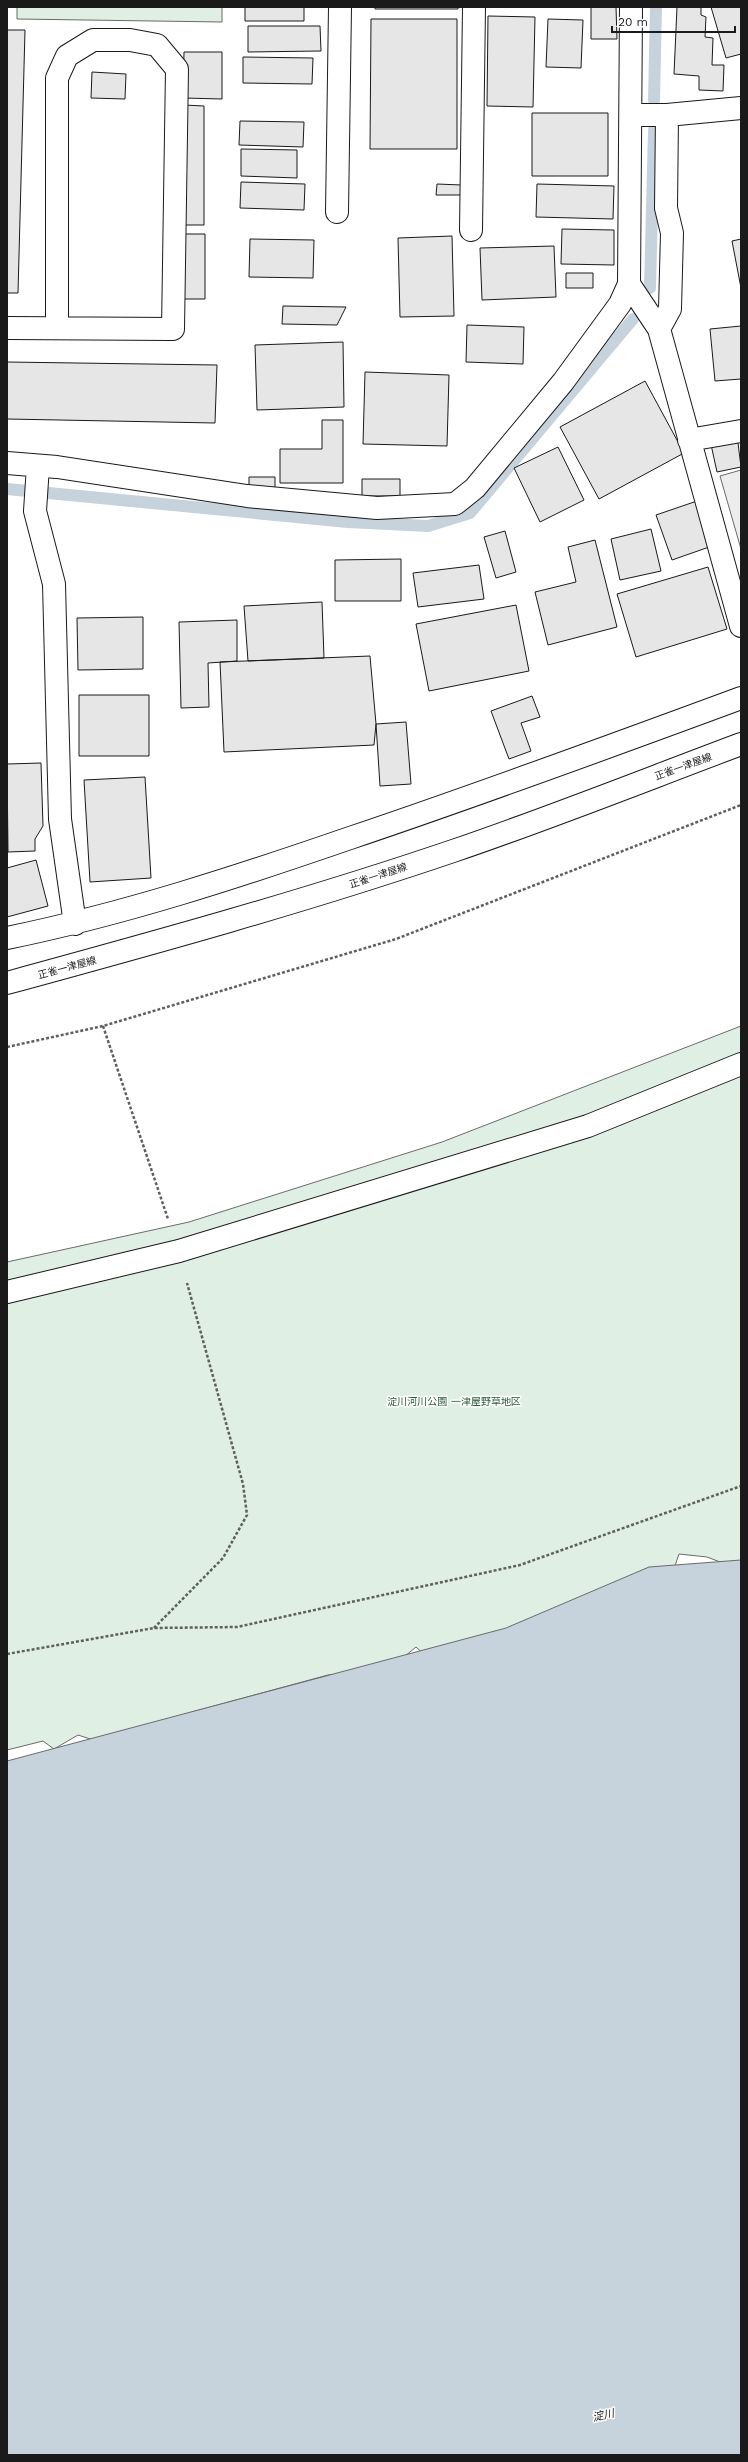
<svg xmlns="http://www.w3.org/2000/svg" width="748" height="2462" font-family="'Work Sans','Noto Sans JP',sans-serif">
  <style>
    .green { fill: #e0efe3; stroke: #6a6a6a }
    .parking { fill: #ededed; stroke: #6a6a6a }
    .water { fill: #c6d2dc; stroke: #6a6a6a }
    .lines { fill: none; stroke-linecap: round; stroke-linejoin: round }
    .stream { stroke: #c6d2dc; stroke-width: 12 }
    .building { fill: #e6e6e6; stroke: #1a1a1a }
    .minor-casing { stroke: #1a1a1a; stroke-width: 24 }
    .major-casing { stroke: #1a1a1a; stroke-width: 24 }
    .path { stroke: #5f5f5f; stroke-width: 2.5; stroke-dasharray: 3 2; stroke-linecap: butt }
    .minor { stroke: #fff; stroke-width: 22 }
    .major { stroke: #fff; stroke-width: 22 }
    .labels { text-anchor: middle; stroke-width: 3; stroke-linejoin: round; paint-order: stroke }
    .street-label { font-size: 10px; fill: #1a1a1a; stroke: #fff }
    .park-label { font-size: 10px; fill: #2b5a34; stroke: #fff }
    .water-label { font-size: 11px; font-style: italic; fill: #1a1a1a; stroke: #fff }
  </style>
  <rect width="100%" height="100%" fill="#fff"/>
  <path class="green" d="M17,7H222V22L17,19Z
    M741,1026V1570L707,1557L679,1554L667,1589L436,1665L416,1647L387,1671L328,1675L192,1712L154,1735L121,1749L78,1735L54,1749L43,1741L7,1750V1262L189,1222L442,1142Z"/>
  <path class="parking" d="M741,470V549L720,476Z"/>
  <path class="water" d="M741,1560V2455H7V1761L506,1628L649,1567Z"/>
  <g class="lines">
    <path class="stream" d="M654,100L656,7
      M650,288L654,130
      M7,489L348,522L428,526L470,513L633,319"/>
  </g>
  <path class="building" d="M245,7H304V21H245Z
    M375,7H458V9H375Z
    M591,7H616L617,39H591Z
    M677,7H701V15L706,17L705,37L713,38L712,65H724L723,91L699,90V76L674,74Z
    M711,7H741V54L726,58Z
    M488,16L535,17L533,107L487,106Z
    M371,19H457V149H370Z
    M548,19L583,20L581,68L546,67Z
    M248,26H320L321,51L248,52Z
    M7,30H25L18,293H7Z
    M184,52H222V99L183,98Z
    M243,57L313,58L312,84L243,83Z
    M92,72L126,74L125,99L91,98Z
    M184,105L204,106V225H184Z
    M532,113H608V176H532Z
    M240,121L304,122L303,147L239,145Z
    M241,149L297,150V178L241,176Z
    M241,182L305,184L304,210L240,208Z
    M437,184L462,185V195H436Z
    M537,184L614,186L613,219L536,217Z
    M562,229L614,230V265L561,264Z
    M184,234H205V299H184Z
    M452,236L454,316L400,317L398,238Z
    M250,239L314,240L313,278L249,277Z
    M741,239V288L732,241Z
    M554,246L556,297L482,300L480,248Z
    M566,273H593V288H566Z
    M283,306L346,307L337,325L282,324Z
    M467,325L524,327L523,364L466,362Z
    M741,326V379L715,381L710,329Z
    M343,342L344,407L257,410L255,345Z
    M7,362L217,365L215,423L7,419Z
    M365,372L449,375L447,446L363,444Z
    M645,381L684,453L599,499L560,427Z
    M322,420H343V483H280V449H322Z
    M737,435L741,467L717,472L710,440Z
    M558,447L584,500L540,522L514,468Z
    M249,477H275V490H249Z
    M362,479H400V496H362Z
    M697,501L712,546L672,560L656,515Z
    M651,529L661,571L620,580L611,539Z
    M505,531L516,572L496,578L484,537Z
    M595,540L617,627L548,645L535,592L576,582L568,547Z
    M401,559V601H335V560Z
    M479,565L484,599L418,607L413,573Z
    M708,567L727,629L636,657L617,594Z
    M322,602L324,658L248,661L244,606Z
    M516,605L529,671L429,691L416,624Z
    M143,617V669L78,670L77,618Z
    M237,620V661L208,663L209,707L181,708L179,622Z
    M370,656L376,724L374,745L224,752L220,662Z
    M79,695H149V756H79Z
    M532,696L540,717L521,723L531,751L509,759L491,711Z
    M406,722L411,784L380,786L376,724Z
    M41,763L43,826L35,839V851L8,852L7,764Z
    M145,777L151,878L90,882L84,780Z
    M36,860L48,906L7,917V868Z"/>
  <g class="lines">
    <defs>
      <path id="minor" d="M631,7L629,284L659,329L741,626
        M631,115H667L741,108
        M337,212L340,7
        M471,230L474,7
        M7,328L173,329L177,69L157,45L130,40H93L67,56L57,78V328
        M659,329L670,309L672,233L666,208L667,115
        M689,440L741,431
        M7,463L57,467L247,496L377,508L455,504L475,488L563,382L620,304L629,284
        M38,466L35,511L54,584L60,819L75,924
        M7,938C124,914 237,877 350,838C481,794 611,746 741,698
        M7,1292L179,1251L588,1126L741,1064"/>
      <path id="major" d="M7,983C157,942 306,901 453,851C550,818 645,780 741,744"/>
    </defs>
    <use href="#minor" class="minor-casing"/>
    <use href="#major" class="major-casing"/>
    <path class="path" d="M103,1026L168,1219
      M7,1047L103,1026L396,939L741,805
      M154,1628L223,1558L247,1515L243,1484L187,1283
      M7,1654L154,1628L237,1627L520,1565L741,1486"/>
    <use href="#minor" class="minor"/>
    <use href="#major" class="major"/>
  </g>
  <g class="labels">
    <g class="street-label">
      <text transform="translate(683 766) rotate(-20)" y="4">正雀一津屋線</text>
      <text transform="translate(378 875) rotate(-18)" y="4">正雀一津屋線</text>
      <text transform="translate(67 967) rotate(-15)" y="4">正雀一津屋線</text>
    </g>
    <g class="park-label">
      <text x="454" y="1405">淀川河川公園 一津屋野草地区</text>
    </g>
    <g class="water-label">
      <text transform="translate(603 2415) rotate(-13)" y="4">淀川</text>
    </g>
  </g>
  <rect width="748" height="2462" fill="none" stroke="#1a1a1a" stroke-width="16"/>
  <path d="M612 26v6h123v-6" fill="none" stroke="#1a1a1a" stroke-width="2"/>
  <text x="618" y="26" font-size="12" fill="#1a1a1a" stroke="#ffffff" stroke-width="3" paint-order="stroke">20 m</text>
</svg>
